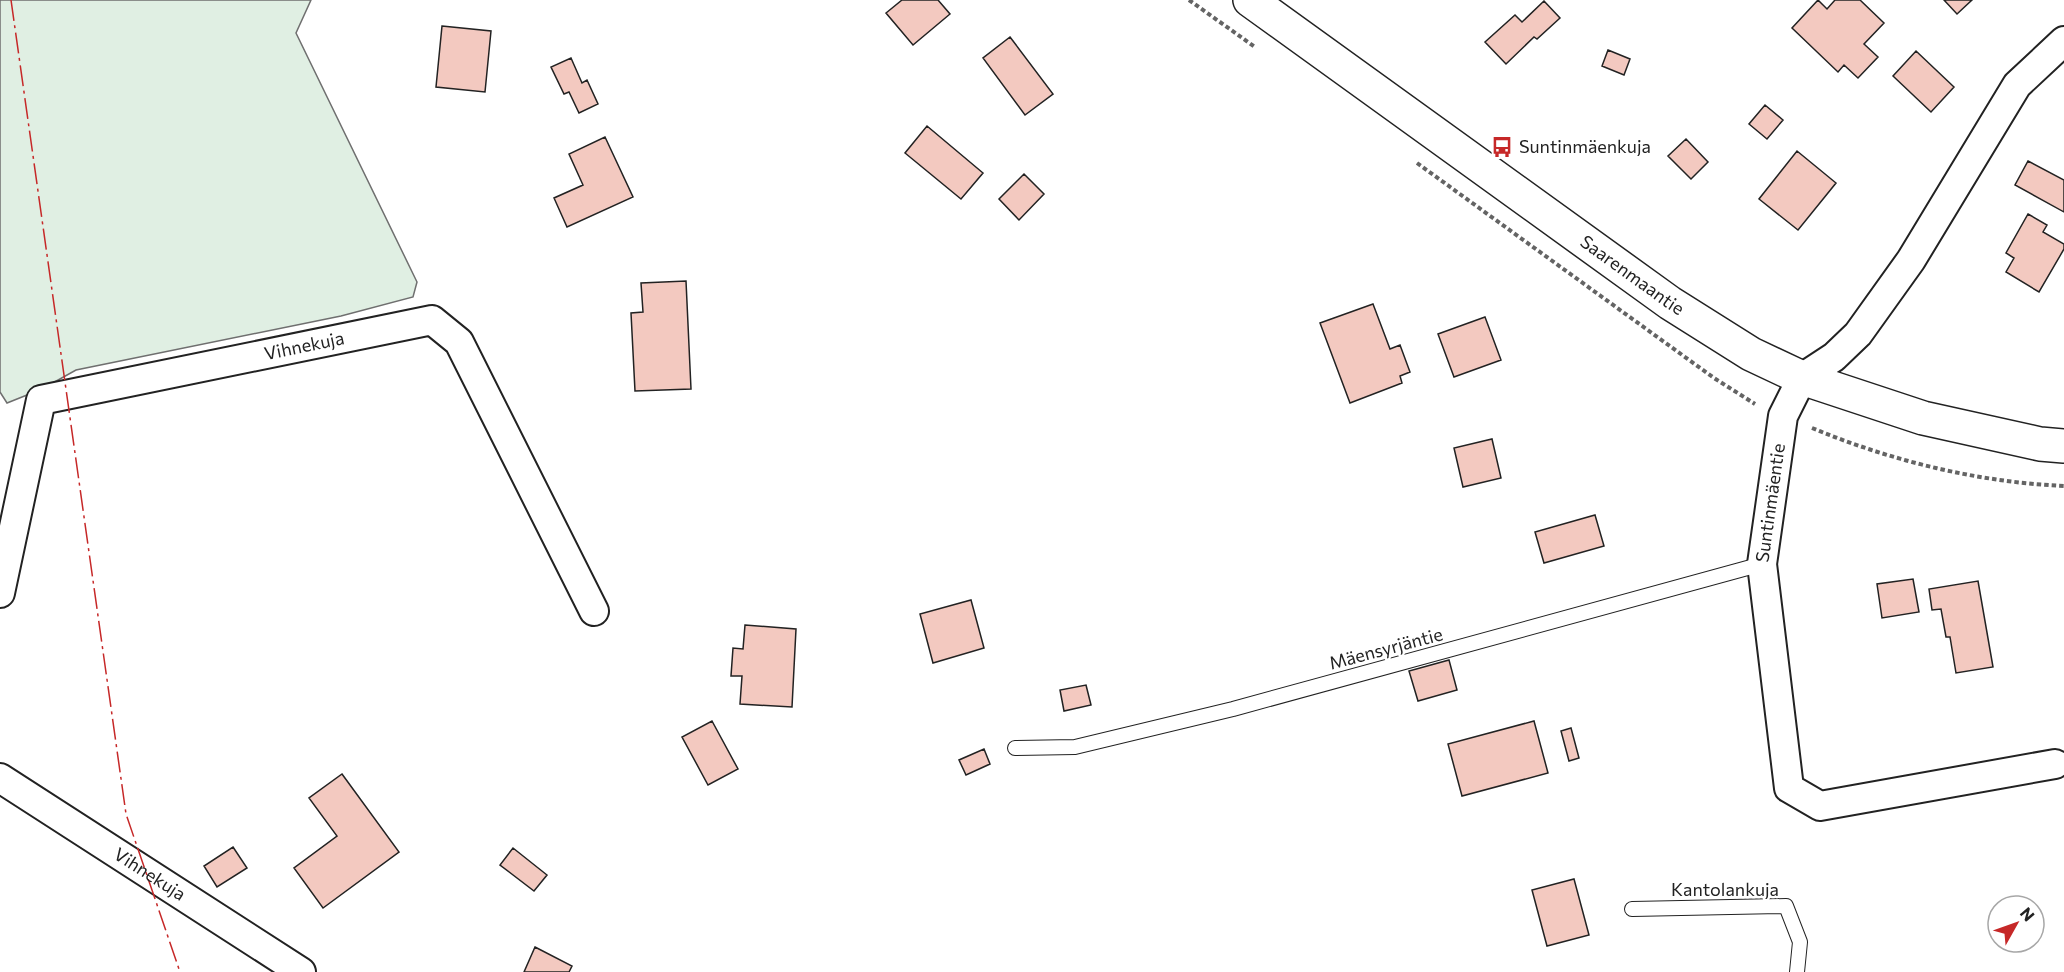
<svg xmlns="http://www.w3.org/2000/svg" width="2064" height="972" font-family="Commissioner,sans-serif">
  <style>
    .grass { fill: #e0efe3; stroke: #6f6f6f; stroke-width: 1.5 }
    .building { fill: #f3c9c0; stroke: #222; stroke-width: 1.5 }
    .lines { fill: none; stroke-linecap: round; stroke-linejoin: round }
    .service-casing { stroke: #222; stroke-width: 16 }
    .minor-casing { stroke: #222; stroke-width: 32 }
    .tertiary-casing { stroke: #222; stroke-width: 36 }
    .path { stroke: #646464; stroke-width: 4; stroke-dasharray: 4.5 3; stroke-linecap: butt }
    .service { stroke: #fff; stroke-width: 14 }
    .minor { stroke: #fff; stroke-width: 28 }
    .tertiary { stroke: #fff; stroke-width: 33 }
    .power { stroke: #c62828; stroke-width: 1.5; stroke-dasharray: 21 4.5 3 4.5; stroke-linecap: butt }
    .labels { text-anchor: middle; stroke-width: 4.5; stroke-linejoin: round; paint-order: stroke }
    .poi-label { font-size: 18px; fill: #222; stroke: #fff; text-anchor: start }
    .street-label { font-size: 18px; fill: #222; stroke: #fff }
  </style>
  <rect width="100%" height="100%" fill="#fff"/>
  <path class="grass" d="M0,0H311L296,33L417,282L413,297L341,316L76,370L42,389L7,403L0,392Z"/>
  <path class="building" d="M902,0H938L950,14L913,45L886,13Z
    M1818,0L1827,9L1835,0H1860L1884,23L1864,44L1878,57L1858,78L1844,65L1838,72L1792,28Z
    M1944,0H1972L1957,14Z
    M1544,1L1560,18L1537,39L1534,37L1506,64L1485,42L1515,15L1522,22Z
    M442,26L491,31L485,92L436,87Z
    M1010,37L1053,94L1025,115L983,58Z
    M1608,50L1630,59L1624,75L1602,66Z
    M1916,51L1954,87L1931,112L1893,76Z
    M571,58L582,83L587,80L598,104L579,113L569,92L564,94L551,67Z
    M1765,105L1783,120L1767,139L1749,124Z
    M927,126L983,173L961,199L905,153Z
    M605,137L633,197L567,227L554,198L583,185L569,154Z
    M1686,139L1708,162L1691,179L1668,156Z
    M1797,151L1836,183L1798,230L1759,199Z
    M2028,161L2064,180V212L2015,185Z
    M1024,174L1044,194L1019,220L999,199Z
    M2028,214L2047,225L2043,232L2064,244V249L2039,292L2006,272L2014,258L2006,253Z
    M686,281L691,389L635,391L631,313L643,312L641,283Z
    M1373,304L1390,349L1400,345L1410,372L1400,376L1402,383L1350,403L1320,323Z
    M1485,317L1501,360L1454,377L1438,334Z
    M1492,439L1501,478L1463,487L1454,448Z
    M1595,515L1604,546L1544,563L1535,532Z
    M1913,579L1919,612L1882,618L1877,584Z
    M1978,581L1993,667L1956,673L1950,637H1946L1941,609L1932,610L1929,589Z
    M971,600L984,648L933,663L920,614Z
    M745,625L796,629L792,707L740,704L742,676H731L733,648L743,649Z
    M1449,660L1457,690L1418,701L1409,671Z
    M1086,685L1091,705L1064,711L1060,690Z
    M712,721L738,769L708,785L682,737Z
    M1534,721L1548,773L1462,796L1448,744Z
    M1571,728L1579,758L1569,761L1561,731Z
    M984,749L990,764L966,775L959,760Z
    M342,774L399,852L323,908L294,868L337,836L309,798Z
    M233,847L247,868L217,887L204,866Z
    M513,848L547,875L534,891L500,865Z
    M1574,879L1589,935L1547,946L1532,890Z
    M535,947L572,966L569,972H524Z"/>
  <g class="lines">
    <defs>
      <path id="service" d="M1015,748L1075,747L1233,709L1762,564
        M1632,909L1786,906L1800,942L1797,972"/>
      <g id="minor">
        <path id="s1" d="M0,593L41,400L432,320L459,342L594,611"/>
        <path id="s2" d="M2055,764L1820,806L1789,788L1762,564L1783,416L1802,378L1834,357L1858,334L1911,260L2017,85L2064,41"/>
        <path id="s3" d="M0,778L301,972"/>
      </g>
      <g id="tertiary">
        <path id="s4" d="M1250,0L1670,303L1751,354L1802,378L1923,418L2040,444L2064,446"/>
      </g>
    </defs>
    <use href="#service" class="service-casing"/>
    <use href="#minor" class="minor-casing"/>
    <use href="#tertiary" class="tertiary-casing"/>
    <path class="path" d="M1189,0L1255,47
      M1417,163L1714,378L1755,404
      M1812,428C1892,461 1977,482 2064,486"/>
    <use href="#service" class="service"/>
    <use href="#minor" class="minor"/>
    <use href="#tertiary" class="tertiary"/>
    <path class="power" d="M11,0L126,814L180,972"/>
  </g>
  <defs>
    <symbol id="bus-bare" viewBox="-9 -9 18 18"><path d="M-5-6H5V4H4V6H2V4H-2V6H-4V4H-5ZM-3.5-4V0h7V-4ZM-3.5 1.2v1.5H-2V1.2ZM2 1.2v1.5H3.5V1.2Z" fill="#c62828" stroke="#fff" stroke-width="2.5" paint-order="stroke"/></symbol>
  </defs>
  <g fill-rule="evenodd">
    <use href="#bus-bare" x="1487" y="132" width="30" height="30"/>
  </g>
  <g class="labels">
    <g class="poi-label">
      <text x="1519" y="153">Suntinmäenkuja</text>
    </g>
    <g class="street-label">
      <text dy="6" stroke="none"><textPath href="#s4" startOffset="471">Saarenmaantie</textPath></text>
      <text dy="6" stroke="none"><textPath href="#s1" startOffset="466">Vihnekuja</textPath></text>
      <text dy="6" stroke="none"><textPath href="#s2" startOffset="562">Suntinmäentie</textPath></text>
      <text transform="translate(1386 649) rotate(-15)" y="6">Mäensyrjäntie</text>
      <text dy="6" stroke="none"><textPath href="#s3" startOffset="178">Vihnekuja</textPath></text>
      <text x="1725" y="896">Kantolankuja</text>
    </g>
  </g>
  <g transform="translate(2016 924) rotate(50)"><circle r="28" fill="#ffffff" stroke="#a7a7a7" stroke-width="1.5"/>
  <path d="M0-4.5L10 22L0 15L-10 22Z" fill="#c62828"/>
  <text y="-9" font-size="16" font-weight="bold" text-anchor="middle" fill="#222222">N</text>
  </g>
</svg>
